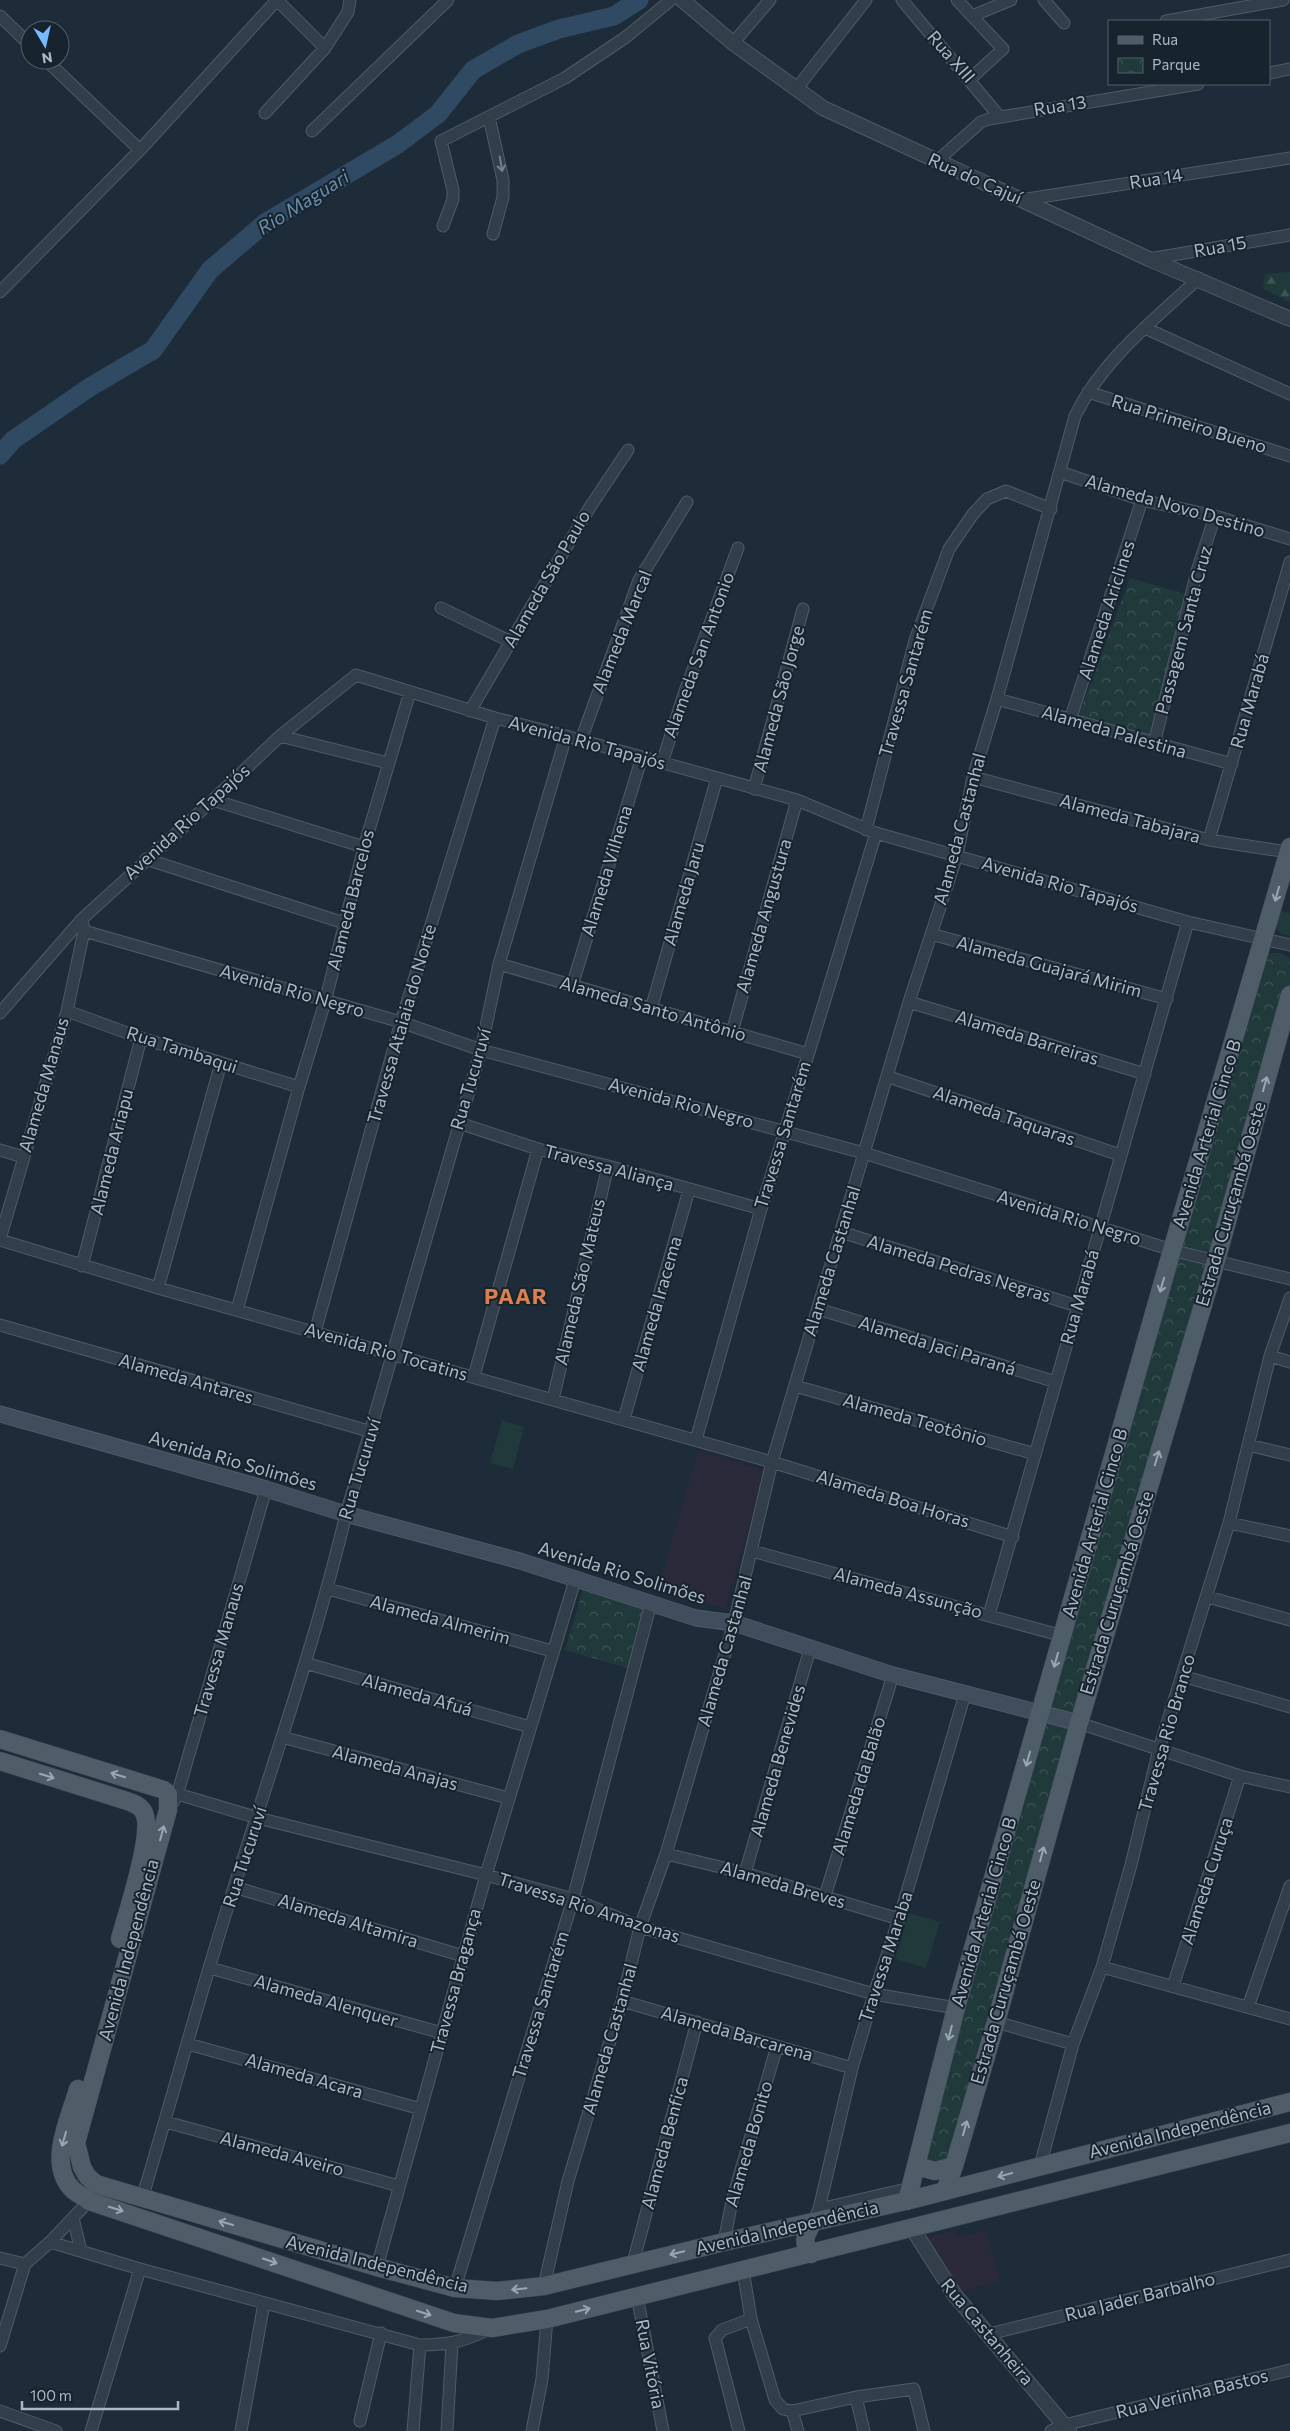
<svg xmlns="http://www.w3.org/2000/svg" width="1290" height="2431" font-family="Commissioner,sans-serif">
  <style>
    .medical { fill: #2a2a3a }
    .grass { fill: #20393a }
    .forest { fill: url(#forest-firs) }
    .park { fill: url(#park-crowns) }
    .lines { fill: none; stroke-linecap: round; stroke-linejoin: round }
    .river { stroke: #2f4a62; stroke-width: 19 }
    .minor-casing { stroke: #4f5b67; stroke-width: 13 }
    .tertiary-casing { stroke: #4f5b67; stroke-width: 16 }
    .secondary-casing { stroke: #4f5b67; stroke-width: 17 }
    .primary-casing { stroke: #3b4752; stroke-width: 19 }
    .minor { stroke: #323e49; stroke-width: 11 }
    .tertiary { stroke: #323e49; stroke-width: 14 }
    .secondary { stroke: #3f4d5c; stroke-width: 15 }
    .primary { stroke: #4f5d69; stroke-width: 18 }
    .oneway { stroke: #75818e }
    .oneway2 { stroke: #99a6b3 }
    .labels { text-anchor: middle; stroke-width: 4; stroke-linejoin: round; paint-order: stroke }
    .street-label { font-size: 18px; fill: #acb8c6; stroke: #17232d }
    .water-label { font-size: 19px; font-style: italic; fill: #698dad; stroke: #17232d }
    .district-label { font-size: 22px; font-weight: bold; letter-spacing: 1px; fill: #dc7f50; stroke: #17232d }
  </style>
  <defs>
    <pattern id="forest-firs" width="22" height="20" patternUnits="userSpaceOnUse" patternTransform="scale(1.25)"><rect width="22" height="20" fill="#20393a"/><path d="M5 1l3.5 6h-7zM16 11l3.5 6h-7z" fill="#3e5455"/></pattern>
    <pattern id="park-crowns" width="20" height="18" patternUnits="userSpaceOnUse" patternTransform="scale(1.25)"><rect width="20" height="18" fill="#20393a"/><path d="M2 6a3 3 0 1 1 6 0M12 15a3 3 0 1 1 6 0" fill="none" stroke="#3e5455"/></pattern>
  </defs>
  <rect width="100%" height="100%" fill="#1e2c39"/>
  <path class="medical" d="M698,1451L765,1470L725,1609L658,1590Z
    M956,2230L958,2237L986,2230L999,2282L960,2292L926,2238Z"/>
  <path class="grass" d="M1279,910L1290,913V936L1278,932L1275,925Z
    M502,1420L524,1427L513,1469L490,1463Z
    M909,1913L940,1922L926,1968L895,1959Z"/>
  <path class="forest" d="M1290,272V302L1263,289L1265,274Z"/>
  <path class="park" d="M1130,578L1189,595L1152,736L1079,714Z
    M1269,953H1281L1290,958V995L954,2166H917L1259,957Z
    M583,1589L648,1608L630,1669L565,1650Z"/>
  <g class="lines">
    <path class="river" d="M0,455L13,440L90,387L153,350L210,270L265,223L398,144L438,114L473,70L518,44L559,29L614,16L639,0"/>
    <defs>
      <path id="minor" d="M277,0L325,48
        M902,0L999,116
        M957,0L1003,49L970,79
        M1044,0L1064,23
        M0,16L30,45
        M972,16L1011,0
        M1166,21L1283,0
        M733,43L770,0
        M46,60L140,150
        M1269,73L1290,69
        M797,88L866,0
        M265,113L325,48L348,12L350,0
        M489,117L503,180V197L493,234
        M312,131L448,0
        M936,162L981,122L989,119L1198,84
        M1021,200L1290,158
        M443,226L453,199V190L441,141L565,78L626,37L671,0
        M1149,259L1290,235
        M0,292L140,150L277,0
        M1145,328L1290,394
        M1088,392L1290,456
        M1060,472L1142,500L1215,516L1290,539
        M441,608L511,642
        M997,699L1232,764
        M470,711L590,507L628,450
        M1070,720L1142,500
        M280,736L388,763
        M581,740L639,580L687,502
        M1154,744L1197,571L1215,516
        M662,763L685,691L738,548
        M973,777L1209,840L1288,852
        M754,789L803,609
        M213,800L364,847
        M866,830L915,640L949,549L973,514L987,499L1006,491L1051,509
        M1209,840L1290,562
        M146,859L344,923
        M82,919L84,931L401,1022L481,1050L864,1153L1175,1251L1290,1279
        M931,934L1167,999
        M499,964L808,1054
        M572,986L642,757
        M909,1002L1145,1074
        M651,1009L717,778
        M67,1011L141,1038L299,1087
        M0,1013L82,919L213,800L280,736L356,675L495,718L566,736L797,800L876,833L1188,922L1290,945
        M732,1032L797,800
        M889,1077L1120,1155
        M459,1123L538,1149L608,1166L761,1209
        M0,1150L23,1157
        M841,1232L1077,1306
        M0,1239L67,1011L84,931
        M0,1240L158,1288L772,1462L1013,1537
        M82,1266L141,1038
        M158,1288L221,1063
        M818,1309L1056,1382
        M237,1310L299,1087L325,1002L364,847L410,692
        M0,1325L372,1432
        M315,1332L401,1022L495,718
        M1270,1356L1290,1362
        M474,1376L538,1149
        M795,1386L1035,1454
        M553,1399L608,1166
        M624,1419L689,1190
        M696,1440L761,1209L876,833
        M1248,1445L1290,1455
        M1229,1523L1290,1536
        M752,1551L1063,1636
        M328,1589L552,1651
        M1208,1597L1290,1620
        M989,1615L1188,922
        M305,1663L530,1727
        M1182,1676L1290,1707
        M1079,1723L1240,1776L1290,1787
        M282,1737L508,1798
        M164,1790L258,1818L486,1875L573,1899L640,1927L874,1994L956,2008
        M174,1801L178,1792L266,1489
        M666,1854L745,1873L899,1919
        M745,1873L810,1649
        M234,1887L463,1956
        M825,1896L893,1675
        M1102,1967L1290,2019
        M210,1968L442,2033
        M1173,1986L1240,1776
        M622,2001L852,2068
        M1248,2007L1290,1886
        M996,2022L1073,2044
        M188,2044L421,2109
        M166,2122L399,2186
        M1040,2166L1073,2044L1102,1967L1131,1865L1159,1749L1229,1523L1270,1356L1290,1298
        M142,2199C173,2095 201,1990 234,1887C273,1763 316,1640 346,1514L481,1050L499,964L566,736
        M819,2209L911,2188
        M73,2218L81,2251
        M813,2222L819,2209L852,2068L874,1994L899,1919L965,1694
        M50,2242L140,2269L420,2345C450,2345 465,2341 491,2328
        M724,2242L732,2201L777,2046
        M0,2258L25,2264
        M633,2263L697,2022
        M377,2267L486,1875L575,1580
        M743,2270L751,2319L775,2400L783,2409L792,2411L798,2431
        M544,2286L568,2181L622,2001L640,1927L666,1854L734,1623L772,1462L909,1002L957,855L973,777L997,699L1075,416C1102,360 1154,320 1199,278
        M455,2288L573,1899L651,1603
        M637,2296L663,2431
        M989,2334L1290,2260
        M0,2346L25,2264L50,2242L89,2201
        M856,2397L864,2431
        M0,2411L56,2431
        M792,2411L856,2397L914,2389L924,2431
        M360,2421L381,2333
        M91,2431L140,2269
        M241,2431L264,2303
        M413,2431L420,2345
        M447,2431L452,2344
        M532,2431L542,2379L547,2319
        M739,2431L715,2338L722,2330L751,2319
        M1051,2431L1064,2425L1290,2370"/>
      <path id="tertiary" d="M682,0L733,43L823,108L1149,259L1290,319
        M912,2228L954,2294L1069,2431"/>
      <path id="secondary" d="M0,1414L266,1489L346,1514L520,1561L696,1618L734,1623L893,1675L1079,1723"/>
      <path id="primary" d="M0,1739L164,1790L168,1794V1810L76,2143L82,2167L87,2176L96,2184L377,2267L455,2288L497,2291L544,2286L724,2242L910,2200L1290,2102
        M0,1761L127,1801C133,1803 139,1805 143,1811C156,1830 126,1915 120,1939
        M78,2089C70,2118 46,2164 73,2190C78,2194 84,2197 89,2201L454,2323L492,2328L547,2319L1290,2133
        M917,2166L935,2171L954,2166
        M945,2191L954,2166L996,2022L1079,1723L1216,1261L1290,995
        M907,2201L956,2008L1172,1250L1290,847
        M811,2254C801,2242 806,2234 813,2222"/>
    </defs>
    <use href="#minor" class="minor-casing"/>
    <use href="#tertiary" class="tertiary-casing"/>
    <use href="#secondary" class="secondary-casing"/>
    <use href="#primary" class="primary-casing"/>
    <use href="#minor" class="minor"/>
    <use href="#tertiary" class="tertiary"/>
    <use href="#secondary" class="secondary"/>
    <use href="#primary" class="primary"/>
  </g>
  <defs><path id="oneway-shaft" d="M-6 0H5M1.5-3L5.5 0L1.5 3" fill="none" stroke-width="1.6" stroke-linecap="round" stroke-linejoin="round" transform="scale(1.25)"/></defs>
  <use class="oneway" href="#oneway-shaft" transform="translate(501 164) rotate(80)"/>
  <g class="oneway2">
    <use href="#oneway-shaft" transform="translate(1277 894) rotate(106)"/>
    <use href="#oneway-shaft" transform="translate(1265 1084) rotate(-74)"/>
    <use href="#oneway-shaft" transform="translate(1162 1285) rotate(106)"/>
    <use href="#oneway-shaft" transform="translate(1157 1458) rotate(-73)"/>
    <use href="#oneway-shaft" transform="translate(1056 1660) rotate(106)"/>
    <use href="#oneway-shaft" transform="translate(1028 1759) rotate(106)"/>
    <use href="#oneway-shaft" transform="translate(118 1775) rotate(-163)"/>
    <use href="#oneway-shaft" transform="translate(47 1776) rotate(17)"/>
    <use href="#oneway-shaft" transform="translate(162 1833) rotate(-75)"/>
    <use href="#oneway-shaft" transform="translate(1042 1854) rotate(-75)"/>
    <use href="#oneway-shaft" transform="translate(950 2033) rotate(104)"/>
    <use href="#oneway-shaft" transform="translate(965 2128) rotate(-74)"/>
    <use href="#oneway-shaft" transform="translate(64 2139) rotate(106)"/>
    <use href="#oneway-shaft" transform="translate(1005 2175) rotate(165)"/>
    <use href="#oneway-shaft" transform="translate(116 2209) rotate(17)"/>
    <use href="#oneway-shaft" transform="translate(226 2223) rotate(-164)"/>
    <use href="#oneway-shaft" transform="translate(677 2253) rotate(167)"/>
    <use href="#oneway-shaft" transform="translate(270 2261) rotate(19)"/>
    <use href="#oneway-shaft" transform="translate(519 2289) rotate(174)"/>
    <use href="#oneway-shaft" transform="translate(583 2310) rotate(-14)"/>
    <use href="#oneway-shaft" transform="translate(424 2313) rotate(18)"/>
  </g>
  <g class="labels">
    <g class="street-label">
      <text transform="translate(951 57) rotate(49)" y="6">Rua XIII</text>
      <text transform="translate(1060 106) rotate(-9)" y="6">Rua 13</text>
      <text transform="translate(975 179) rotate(24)" y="6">Rua do Cajuí</text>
      <text transform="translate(1156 179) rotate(-9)" y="6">Rua 14</text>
      <text transform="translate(1220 247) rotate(-10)" y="6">Rua 15</text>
      <text transform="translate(1189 424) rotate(17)" y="6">Rua Primeiro Bueno</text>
      <text transform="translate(1175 506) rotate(16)" y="6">Alameda Novo Destino</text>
      <text transform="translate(547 579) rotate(-60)" y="6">Alameda São Paulo</text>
      <text transform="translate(1107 610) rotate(-72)" y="6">Alameda Ariclines</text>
      <text transform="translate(1184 630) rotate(-75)" y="6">Passagem Santa Cruz</text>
      <text transform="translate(622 632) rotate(-68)" y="6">Alameda Marcal</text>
      <text transform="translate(699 655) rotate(-70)" y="6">Alameda San Antonio</text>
      <text transform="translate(906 683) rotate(-74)" y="6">Travessa Santarém</text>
      <text transform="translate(779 699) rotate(-75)" y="6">Alameda São Jorge</text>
      <text transform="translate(1250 701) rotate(-74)" y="6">Rua Marabá</text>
      <text transform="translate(1114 732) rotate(16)" y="6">Alameda Palestina</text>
      <text transform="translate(587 743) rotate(15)" y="6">Avenida Rio Tapajós</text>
      <text transform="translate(1130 819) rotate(15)" y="6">Alameda Tabajara</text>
      <text transform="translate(187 822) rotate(-42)" y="6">Avenida Rio Tapajós</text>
      <text transform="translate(960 829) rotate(-75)" y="6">Alameda Castanhal</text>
      <text transform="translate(607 871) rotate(-73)" y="6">Alameda Vilhena</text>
      <text transform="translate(1060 885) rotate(16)" y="6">Avenida Rio Tapajós</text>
      <text transform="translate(684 894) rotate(-74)" y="6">Alameda Jaru</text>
      <text transform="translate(351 900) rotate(-76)" y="6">Alameda Barcelos</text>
      <text transform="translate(764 916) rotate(-74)" y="6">Alameda Angustura</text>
      <text transform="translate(1049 967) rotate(15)" y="6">Alameda Guajará Mirim</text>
      <text transform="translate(292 991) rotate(16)" y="6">Avenida Rio Negro</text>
      <text transform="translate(653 1009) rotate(16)" y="6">Alameda Santo Antônio</text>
      <text transform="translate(402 1024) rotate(-74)" y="6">Travessa Ataiaia do Norte</text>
      <text transform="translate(1027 1038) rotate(17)" y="6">Alameda Barreiras</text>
      <text transform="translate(182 1050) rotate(18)" y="6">Rua Tambaqui</text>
      <text transform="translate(471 1079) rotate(-74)" y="6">Rua Tucuruví</text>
      <text transform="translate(44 1085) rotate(-74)" y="6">Alameda Manaus</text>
      <text transform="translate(681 1103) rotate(15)" y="6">Avenida Rio Negro</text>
      <text transform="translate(1004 1116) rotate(19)" y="6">Alameda Taquaras</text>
      <text transform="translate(1207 1134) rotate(-73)" y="6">Avenida Arterial Cinco B</text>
      <text transform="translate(783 1135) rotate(-73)" y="6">Travessa Santarém</text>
      <text transform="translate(112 1152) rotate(-76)" y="6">Alameda Ariapu</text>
      <text transform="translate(609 1168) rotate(15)" y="6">Travessa Aliança</text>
      <text transform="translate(1231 1204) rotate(-74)" y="6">Estrada Curuçambá Oeste</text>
      <text transform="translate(1069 1218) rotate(17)" y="6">Avenida Rio Negro</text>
      <text transform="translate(832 1261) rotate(-73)" y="6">Alameda Castanhal</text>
      <text transform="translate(959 1269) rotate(17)" y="6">Alameda Pedras Negras</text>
      <text transform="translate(580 1282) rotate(-77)" y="6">Alameda São Mateus</text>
      <text transform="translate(1080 1297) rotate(-74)" y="6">Rua Marabá</text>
      <text transform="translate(657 1304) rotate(-74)" y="6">Alameda Iracema</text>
      <text transform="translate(937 1346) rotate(17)" y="6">Alameda Jaci Paraná</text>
      <text transform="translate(386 1352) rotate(16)" y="6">Avenida Rio Tocatins</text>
      <text transform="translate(186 1379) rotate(16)" y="6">Alameda Antares</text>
      <text transform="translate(915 1420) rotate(16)" y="6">Alameda Teotônio</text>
      <text transform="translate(233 1461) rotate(16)" y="6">Avenida Rio Solimões</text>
      <text transform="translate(360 1469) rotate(-73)" y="6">Rua Tucuruví</text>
      <text transform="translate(893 1499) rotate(17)" y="6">Alameda Boa Horas</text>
      <text transform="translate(1095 1523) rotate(-74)" y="6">Avenida Arterial Cinco B</text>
      <text transform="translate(622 1573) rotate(17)" y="6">Avenida Rio Solimões</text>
      <text transform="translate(908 1593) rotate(15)" y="6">Alameda Assunção</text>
      <text transform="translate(1117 1593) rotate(-73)" y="6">Estrada Curuçambá Oeste</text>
      <text transform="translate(440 1620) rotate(15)" y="6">Alameda Almerim</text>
      <text transform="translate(219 1650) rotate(-74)" y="6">Travessa Manaus</text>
      <text transform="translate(725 1651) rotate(-74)" y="6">Alameda Castanhal</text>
      <text transform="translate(417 1695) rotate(16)" y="6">Alameda Afuá</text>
      <text transform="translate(1167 1733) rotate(-74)" y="6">Travessa Rio Branco</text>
      <text transform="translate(778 1761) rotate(-74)" y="6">Alameda Benevides</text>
      <text transform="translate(395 1768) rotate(15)" y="6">Alameda Anajas</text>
      <text transform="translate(859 1786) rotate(-73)" y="6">Alameda da Balão</text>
      <text transform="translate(245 1857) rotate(-72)" y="6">Rua Tucuruví</text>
      <text transform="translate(1207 1881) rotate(-72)" y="6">Alameda Curuça</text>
      <text transform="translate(783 1885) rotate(16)" y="6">Alameda Breves</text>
      <text transform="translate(589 1908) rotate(18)" y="6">Travessa Rio Amazonas</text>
      <text transform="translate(984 1912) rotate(-74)" y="6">Avenida Arterial Cinco B</text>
      <text transform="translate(348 1921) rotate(17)" y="6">Alameda Altamira</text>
      <text transform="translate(129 1950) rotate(-75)" y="6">Avenida Independência</text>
      <text transform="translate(886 1957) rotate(-72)" y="6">Travessa Maraba</text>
      <text transform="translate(456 1981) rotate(-75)" y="6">Travessa Bragança</text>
      <text transform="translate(1006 1982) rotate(-74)" y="6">Estrada Curuçambá Oeste</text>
      <text transform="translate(326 2001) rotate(16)" y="6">Alameda Alenquer</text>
      <text transform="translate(541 2005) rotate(-73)" y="6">Travessa Santarém</text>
      <text transform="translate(737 2034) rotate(16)" y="6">Alameda Barcarena</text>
      <text transform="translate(610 2039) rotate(-74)" y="6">Alameda Castanhal</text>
      <text transform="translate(304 2076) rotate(16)" y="6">Alameda Acara</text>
      <text transform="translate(1180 2130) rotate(-14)" y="6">Avenida Independência</text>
      <text transform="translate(665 2143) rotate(-75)" y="6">Alameda Benfica</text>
      <text transform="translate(749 2144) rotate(-74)" y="6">Alameda Bonito</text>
      <text transform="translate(282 2154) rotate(15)" y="6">Alameda Aveiro</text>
      <text transform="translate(787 2228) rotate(-13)" y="6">Avenida Independência</text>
      <text transform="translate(377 2264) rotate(14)" y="6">Avenida Independência</text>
      <text transform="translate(1140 2297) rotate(-14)" y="6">Rua Jader Barbalho</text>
      <text transform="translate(987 2332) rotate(50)" y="6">Rua Castanheira</text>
      <text transform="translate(650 2364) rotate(79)" y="6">Rua Vitória</text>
      <text transform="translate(1192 2394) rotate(-14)" y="6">Rua Verinha Bastos</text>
    </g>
    <g class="water-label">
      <text transform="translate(303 202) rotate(-32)" y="7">Rio Maguari</text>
    </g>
    <g class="district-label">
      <text x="516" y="1304">PAAR</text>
    </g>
  </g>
  <rect x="1108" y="20" width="162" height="65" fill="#17232d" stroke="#535f6a"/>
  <rect x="1118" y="36" width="25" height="8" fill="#4f5d69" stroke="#535f6a"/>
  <text x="1152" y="45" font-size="15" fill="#acb8c6">Rua</text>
  <rect x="1118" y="58" width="25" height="15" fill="url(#park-crowns)" stroke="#535f6a"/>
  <text x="1152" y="70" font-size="15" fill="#acb8c6">Parque</text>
  <g transform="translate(45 45) rotate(171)"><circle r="24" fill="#17232d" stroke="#535f6a"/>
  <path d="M0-4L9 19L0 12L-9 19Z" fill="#77baff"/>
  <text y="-8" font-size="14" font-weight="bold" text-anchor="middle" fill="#acb8c6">N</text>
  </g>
  <path d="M22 2401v8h156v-8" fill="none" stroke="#acb8c6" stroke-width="2.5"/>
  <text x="30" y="2401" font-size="15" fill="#acb8c6" stroke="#17232d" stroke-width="4" paint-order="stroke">100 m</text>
</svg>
